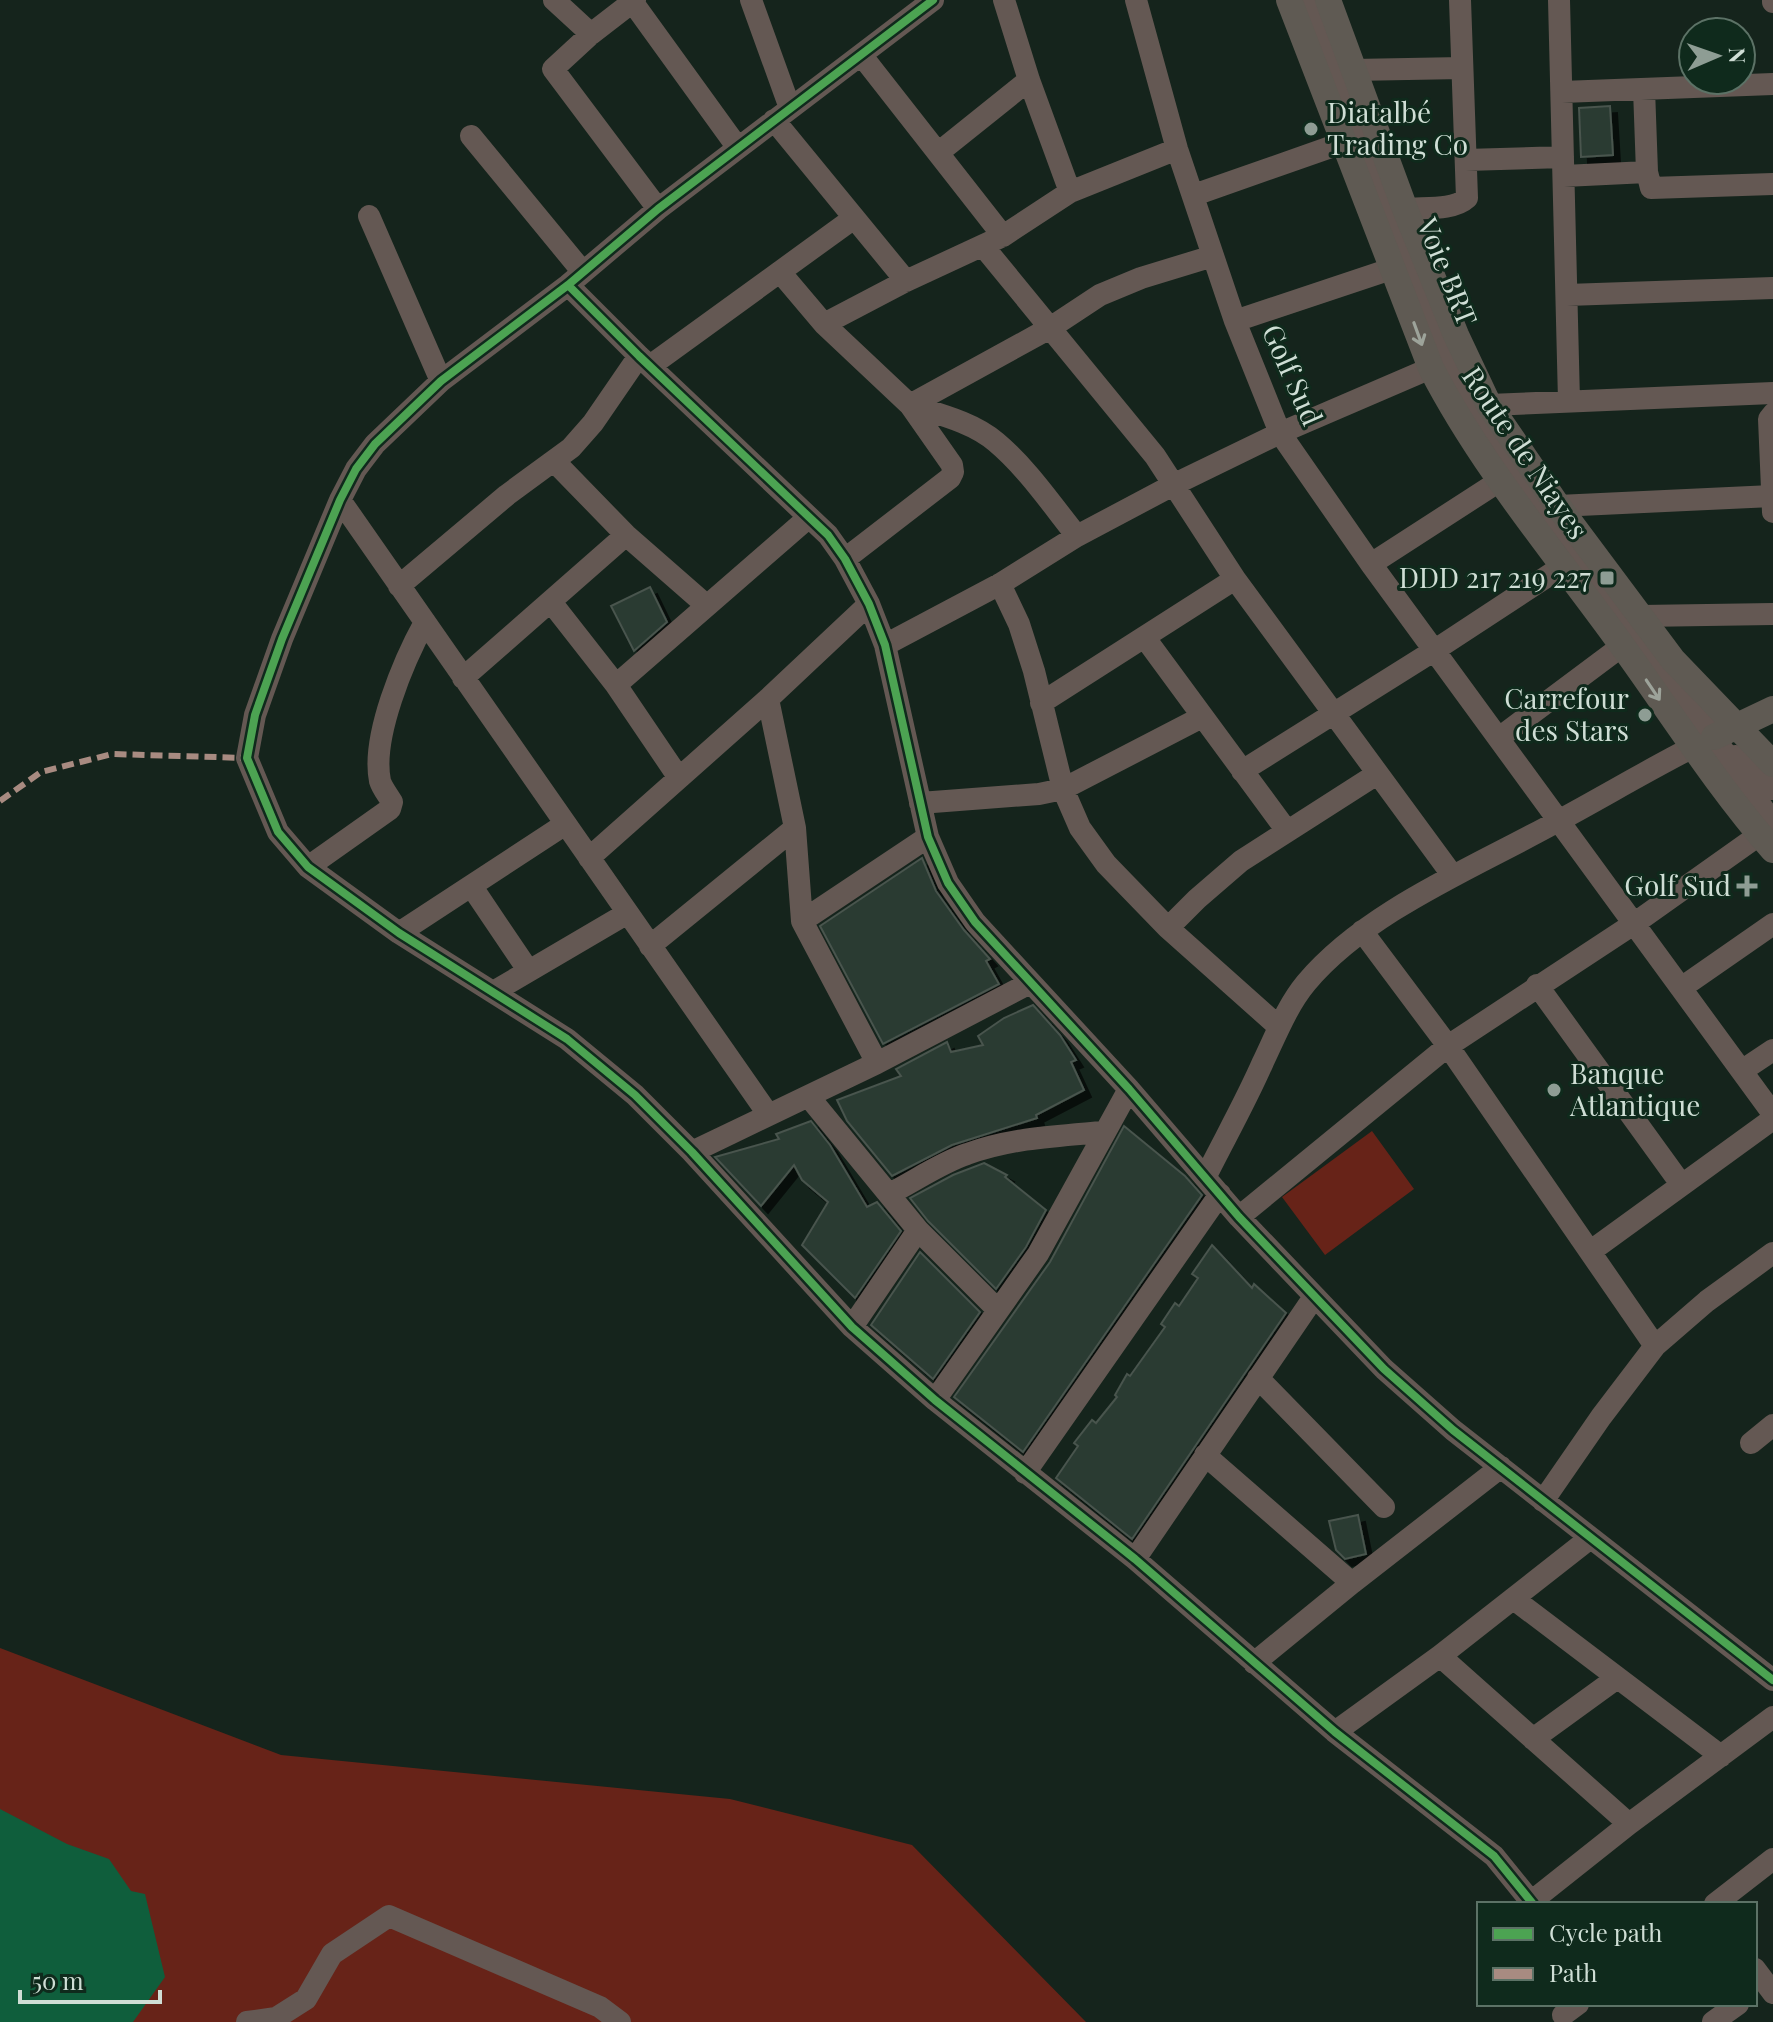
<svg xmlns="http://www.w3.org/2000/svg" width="1773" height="2022" font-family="'Playfair Display',serif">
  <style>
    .green { fill: #672318 }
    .water { fill: #0f5e3c }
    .building { fill: #2b3b33; stroke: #48544d; stroke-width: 2; filter: url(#shadow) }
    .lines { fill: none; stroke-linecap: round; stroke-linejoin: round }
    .minor { stroke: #645853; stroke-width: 22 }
    .major { stroke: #5f5a53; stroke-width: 26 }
    .quiet { stroke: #a88b81; stroke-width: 6; stroke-dasharray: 12 6; stroke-linecap: butt }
    .cycleway-casing { stroke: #0f2a1c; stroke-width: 13 }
    .cycleway { stroke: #4ca352; stroke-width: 8 }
    .oneway { stroke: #9da39a }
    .poi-dot { fill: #8e9d94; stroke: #0f2a1c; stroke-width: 3 }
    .labels { text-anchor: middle; stroke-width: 6; stroke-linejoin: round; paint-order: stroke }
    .poi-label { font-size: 28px; fill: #cfded5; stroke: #0f2a1c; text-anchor: end }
    .street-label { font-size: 28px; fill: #cfded5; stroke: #0f2a1c }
  </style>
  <defs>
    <filter id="shadow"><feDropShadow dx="7" dy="7" stdDeviation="0" flood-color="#0009"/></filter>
  </defs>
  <rect width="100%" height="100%" fill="#15241c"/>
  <path class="green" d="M1372,1131L1414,1189L1325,1255L1282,1197Z
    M0,1648L281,1755L730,1799L912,1845L1086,2022H0Z"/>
  <path class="water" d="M0,1809L67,1844L109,1859L131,1891L145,1894L165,1977L133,2022H0Z"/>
  <path class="building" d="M1610,106L1613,155L1581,157L1579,108Z
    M650,587L667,622L634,651L611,606Z
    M922,858L936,891L964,930L990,959L986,961L999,984L883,1044L820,926Z
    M1033,1005L1060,1035L1076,1060L1071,1062L1084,1090L1036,1115L1037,1118L952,1145L892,1176L847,1121L837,1100L901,1076L896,1069L947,1042L951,1052L983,1045L978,1036L1004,1018Z
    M811,1121L830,1145L867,1207L877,1202L901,1231L855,1298L802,1245L828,1202L802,1180L794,1165L761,1206L715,1157L779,1139L776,1134Z
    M1124,1126L1185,1176L1202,1195L1023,1452L954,1397L1050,1262Z
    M984,1163L1007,1175L1005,1177L1046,1210L1026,1247L996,1289L928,1221L910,1198L953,1175Z
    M1212,1245L1252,1288L1254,1284L1286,1313L1132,1539L1056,1478L1078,1446L1074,1443L1092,1420L1096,1423L1117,1397L1115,1395L1127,1374L1130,1376L1165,1327L1161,1324L1175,1303L1179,1306L1198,1278L1192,1274Z
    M920,1252L980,1312L933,1379L871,1325Z
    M1358,1515L1366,1554L1345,1559L1336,1550L1329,1521Z"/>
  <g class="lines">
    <path class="minor" d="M554,0L591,34
      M631,0L738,148
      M635,0L591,34L553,69L658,209
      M751,0L790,108
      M933,0L658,209L568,285L441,381L375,444L356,469L340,500L282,639L255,715L247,758L278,832L308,867L399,933L567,1039L635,1095L692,1152L852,1327L935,1400L1135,1559L1335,1732L1494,1856L1533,1904
      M1004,0L1029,80L1070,192
      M1136,0L1177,149L1235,321L1280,433L1371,564L1773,1114
      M1309,0L1458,381L1495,444L1714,737L1773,823
      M1559,0L1569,401
      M1773,0V2
      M862,56L1003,236
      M1353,70L1462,68
      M1644,89L1647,172L1651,188L1773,184
      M1562,92L1773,84
      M774,120L906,281
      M471,136L582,271
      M938,153L1029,80
      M1466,160L1563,157
      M1564,176L1647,172
      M1194,195L1345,142
      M1405,209C1423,207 1453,211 1467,198L1460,0
      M369,216L441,381
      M983,246L1155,456L1235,579L1453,876
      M780,272L824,324L910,405L952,465L953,472L950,478L845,559
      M568,285L639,356L828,535L845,559L869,604L885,645L928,837L948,883L975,922L1129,1089L1239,1217L1384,1369L1453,1430L1773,1680
      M1567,295L1773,288
      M1235,321L1394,268
      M824,324L906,281L1003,236L1070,192L1177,149
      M650,366L854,218
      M910,405L1050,328L1100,295L1141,278L1213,256
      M910,405C938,414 973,422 996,442C1027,468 1052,505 1077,536
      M1489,405L1773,393
      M1773,414L1769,419L1773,512
      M554,461L626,535L706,605
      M340,500L768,1114
      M1558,506L1772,496
      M1371,564L1501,480
      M1000,584L1019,624L1034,671L1063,789L1080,828L1106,864L1168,928L1278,1026
      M399,586L507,495L571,448L593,423L639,356
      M551,602L616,685L679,778
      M1641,616L1773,614
      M1145,638L1287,831
      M885,645L1000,584L1077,536L1175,484L1280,433L1431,368
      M463,678L626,535
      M616,685L808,518
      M768,699L795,828L802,921L877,1063
      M1041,703L1235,579
      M1499,738L1622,646
      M1736,756L1773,789
      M1242,771L1435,650L1563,566
      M920,803L1039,794L1063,789L1202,717
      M589,858L768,699L869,604
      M308,867L390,809L392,802C388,795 382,788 380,781C371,737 404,660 425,622
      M472,887L528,970
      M802,921L928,837
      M1168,928L1197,899L1241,861L1377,774
      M1362,931L1448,1046L1655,1346
      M399,933L564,825
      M650,946L795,828
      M1537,985L1681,1184
      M1681,988L1773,924
      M495,991L626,914
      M1743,1070L1773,1050
      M809,1097L918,1230L997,1309
      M692,1152L877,1063L1030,983
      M1206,1176C1225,1138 1246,1101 1263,1062C1276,1035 1287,1006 1306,983C1367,910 1478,866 1560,820C1610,793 1658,764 1709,739
      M889,1194C915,1181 940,1163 967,1154C1011,1138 1057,1136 1103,1132
      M1239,1217L1448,1046L1635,923L1759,835
      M1591,1251L1773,1119
      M852,1327L918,1230
      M1258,1378L1384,1507
      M935,1400L1038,1254L1129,1089
      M1751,1443L1773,1425
      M1205,1455L1352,1583
      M1025,1473L1220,1194
      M1543,1501L1601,1417L1655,1346L1707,1301L1773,1253
      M1135,1559L1314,1297
      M1515,1600L1721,1756
      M1440,1656L1629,1824
      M1254,1663L1352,1583L1501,1467
      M1335,1732L1440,1656L1589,1539
      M1533,1739L1617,1678
      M1532,1901L1629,1824L1773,1717
      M1715,1904L1773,1859
      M1755,1969L1773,1993
      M1563,2015L1578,2004
      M247,2022L276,2018L306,1999L332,1954L389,1916L600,2007L620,2022
      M1713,2022L1738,2004"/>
    <path class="major" d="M1289,0L1431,368C1482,467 1556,554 1621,644C1671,713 1717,786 1773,850
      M1328,0L1405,209L1456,335L1489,405L1558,506L1673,660L1773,764
      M1714,737L1773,709"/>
    <path class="quiet" d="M0,801L41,772L112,754L247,758"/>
    <defs>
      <path id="cycleway" d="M933,0L658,209L568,285L441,381L375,444L356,469L340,500L282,639L255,715L247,758L278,832L308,867L399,933L567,1039L635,1095L692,1152L852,1327L935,1400L1135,1559L1335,1732L1494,1856L1533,1904
        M568,285L639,356L828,535L845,559L869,604L885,645L928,837L948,883L975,922L1129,1089L1239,1217L1384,1369L1453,1430L1773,1680"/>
    </defs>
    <use href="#cycleway" class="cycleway-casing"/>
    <use href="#cycleway" class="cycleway"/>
  </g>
  <defs><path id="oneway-shaft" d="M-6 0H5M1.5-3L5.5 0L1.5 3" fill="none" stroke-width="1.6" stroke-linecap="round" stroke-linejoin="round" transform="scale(2)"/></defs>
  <g class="oneway">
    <use href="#oneway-shaft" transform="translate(1418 334) rotate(70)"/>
    <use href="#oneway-shaft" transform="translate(1653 690) rotate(56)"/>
  </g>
  <g class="poi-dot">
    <circle cx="1311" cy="129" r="8"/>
    <rect x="1599" y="570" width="16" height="16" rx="4"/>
    <circle cx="1645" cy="715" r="8"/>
    <path d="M1743 874h8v8h8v8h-8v8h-8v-8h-8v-8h8z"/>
    <circle cx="1554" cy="1090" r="8"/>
  </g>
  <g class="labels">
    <g class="poi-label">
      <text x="1327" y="123" text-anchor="start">Diatalbé<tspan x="1327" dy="32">Trading Co</tspan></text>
      <text x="1591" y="588">DDD 217 219 227</text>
      <text x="1629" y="709">Carrefour<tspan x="1629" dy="32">des Stars</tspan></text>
      <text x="1731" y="896">Golf Sud</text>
      <text x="1570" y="1084" text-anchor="start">Banque<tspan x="1570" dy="32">Atlantique</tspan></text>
    </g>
    <g class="street-label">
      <text transform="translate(1447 272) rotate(68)" y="10">Voie BRT</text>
      <text transform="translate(1292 375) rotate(66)" y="10">Golf Sud</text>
      <text transform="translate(1525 453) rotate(56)" y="10">Route de Niayes</text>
    </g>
  </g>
  <rect x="1477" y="1902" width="280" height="104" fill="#0f2a1c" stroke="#5c7266" stroke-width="2"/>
  <rect x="1493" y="1928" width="40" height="12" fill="#4ca352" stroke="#5c7266" stroke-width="2"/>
  <text x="1549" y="1942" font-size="24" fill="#cfded5">Cycle path</text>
  <rect x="1493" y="1968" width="40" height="12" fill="#a88b81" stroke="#5c7266" stroke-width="2"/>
  <text x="1549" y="1982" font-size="24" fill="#cfded5">Path</text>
  <g transform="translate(1717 56) rotate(88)"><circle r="38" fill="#0f2a1c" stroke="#5c7266" stroke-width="2"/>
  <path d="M0-6L14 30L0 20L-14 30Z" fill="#8e9d94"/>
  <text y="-12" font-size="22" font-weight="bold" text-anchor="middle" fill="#cfded5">N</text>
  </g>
  <path d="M20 1990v12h140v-12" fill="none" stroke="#cfded5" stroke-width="4"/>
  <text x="32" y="1990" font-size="24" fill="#cfded5" stroke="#0f2a1c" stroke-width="6" paint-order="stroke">50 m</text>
</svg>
